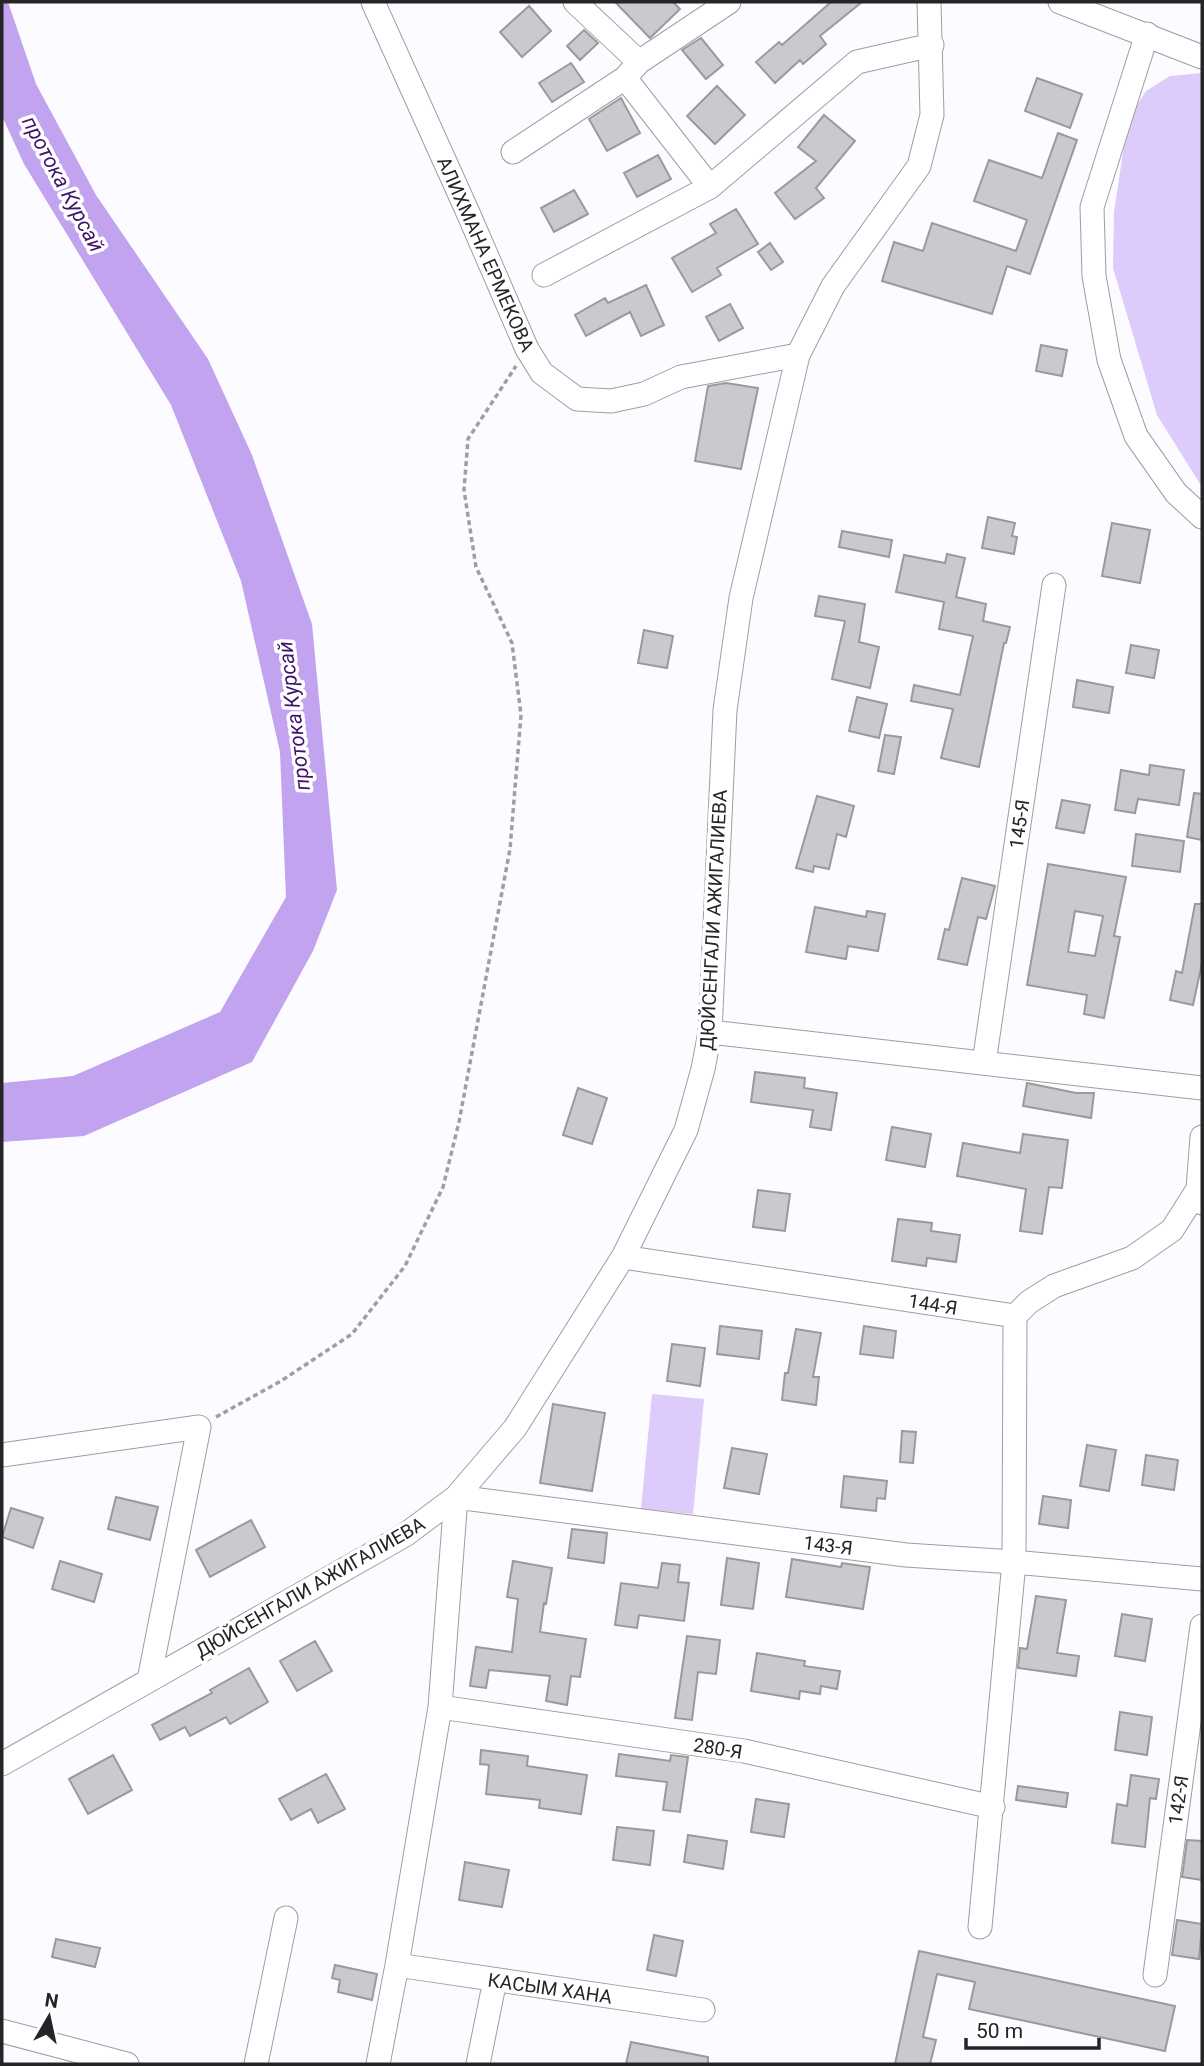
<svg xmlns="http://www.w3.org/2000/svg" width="1204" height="2066" font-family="Roboto,sans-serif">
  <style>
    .green { fill: #ddcbfb }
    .water { fill: #c2a3f0 }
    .building { fill: #cbc9ce; stroke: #9b999e; stroke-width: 2; fill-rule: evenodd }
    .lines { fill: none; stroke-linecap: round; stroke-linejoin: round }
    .minor-casing { stroke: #9f9da2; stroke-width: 25 }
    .path { stroke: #9f9ea1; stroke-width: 3.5; stroke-dasharray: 5 3.5; stroke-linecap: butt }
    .minor { stroke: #fff; stroke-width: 23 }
    .labels { text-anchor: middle; stroke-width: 7; stroke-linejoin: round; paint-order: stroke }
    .street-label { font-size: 19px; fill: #252426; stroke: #fff }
    .water-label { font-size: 21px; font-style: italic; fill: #41126c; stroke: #fff }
  </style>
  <rect width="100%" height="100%" fill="#fcfbff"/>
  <path class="green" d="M1202,73V487L1157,415L1113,268L1114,212L1128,119L1146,91L1170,76Z
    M652,1394L704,1399L693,1514L641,1509Z"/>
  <path class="water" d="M2,2H8L36,84L96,195L208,359L252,455L312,624L337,890L313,951L252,1062L84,1136L2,1142V1083L73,1076L220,1012L286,897L280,752L241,581L171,405L24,164L2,116Z"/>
  <path class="building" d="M615,2H673L680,9L650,38Z
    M831,2H862L820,36L826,44L803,64L800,60L775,83L756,62L779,42L782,45Z
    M529,6L551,31L522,57L500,32Z
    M584,30L598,43L580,60L567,46Z
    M701,38L723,65L706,79L682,50Z
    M571,63L584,82L552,102L539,83Z
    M1037,78L1082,94L1070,128L1025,111Z
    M717,86L745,115L715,144L687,116Z
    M621,98L640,133L607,151L589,119Z
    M824,115L855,141L816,188L824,198L795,219L775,193L816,161L798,147Z
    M1058,133L1077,140L1030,274L1007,266L992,314L882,281L894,242L923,251L932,223L1016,251L1027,220L974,201L989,160L1042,178Z
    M658,155L671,179L637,197L624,173Z
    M574,190L588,214L554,232L541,208Z
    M736,209L758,244L717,268L721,275L692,292L672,258L716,233L710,224Z
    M770,243L783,262L771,270L758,252Z
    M646,285L664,325L641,336L630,312L586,336L575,315L605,298L608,303Z
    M730,304L743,328L719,341L706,317Z
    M1041,345L1067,350L1062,376L1036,371Z
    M726,383L758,388L741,469L695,461L708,386Z
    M988,517L1015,523L1012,536L1017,537L1014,554L982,548Z
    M1112,523L1150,530L1140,583L1102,576Z
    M842,531L892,540L889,557L839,547Z
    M947,554L965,558L956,597L986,604L983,621L1010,627L1006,643H1004L979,767L941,758L953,709L911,701L914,685L960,695L973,636L939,629L944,602L896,592L904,555L945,563Z
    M819,596L865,604L859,642L879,647L870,688L832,679L845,621L815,616Z
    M644,630L673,636L667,668L638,663Z
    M1131,645L1159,650L1154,678L1126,673Z
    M1077,680L1113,687L1109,713L1073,707Z
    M857,697L887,704L879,738L849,731Z
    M885,735L901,737L894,774L878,771Z
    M1150,765L1184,770L1179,805L1138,799L1135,813L1115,810L1121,770L1149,775Z
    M1194,793L1202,794V840L1187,837Z
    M817,796L854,806L846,837L837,834L829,869L814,866L813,872L796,868Z
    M1062,800L1090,805L1084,833L1056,828Z
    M1136,834L1184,841L1180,872L1132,866Z
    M1048,864L1126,877L1114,936L1120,937L1104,1018L1084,1014L1087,995L1027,985ZM1075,911L1103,916L1095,956L1068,952Z
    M962,878L995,886L986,919L978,917L967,965L938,959L945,929L949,930Z
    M1195,904H1202V963L1193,1005L1170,1000L1176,971L1182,973Z
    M815,907L866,917L867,911L885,914L878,951L848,946L846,959L806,952Z
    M755,1072L805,1078L804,1088L837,1093L831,1130L810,1127L813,1110L751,1102Z
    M1027,1083L1076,1093H1094L1091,1118L1023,1106Z
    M578,1088L607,1098L592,1144L563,1135Z
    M892,1127L931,1134L925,1167L886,1160Z
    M1023,1134L1068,1140L1062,1188L1049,1187L1042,1234L1020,1231L1026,1189L957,1176L963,1143L1020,1153Z
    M758,1190L790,1194L785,1231L753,1227Z
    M898,1219L932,1223L931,1231L960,1235L956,1262L927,1258L926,1266L892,1261Z
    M720,1326L762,1331L759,1359L717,1354Z
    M864,1326L896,1331L893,1358L860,1354Z
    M796,1329L821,1333L813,1377H819L816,1405L782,1400L785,1373H788Z
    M672,1344L705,1348L700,1386L667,1381Z
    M553,1404L605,1413L592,1491L540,1483Z
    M902,1431L916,1432L913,1463L900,1462Z
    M1087,1445L1116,1450L1109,1491L1080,1486Z
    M732,1448L767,1454L759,1494L724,1488Z
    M1146,1455L1178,1460L1174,1490L1142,1485Z
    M844,1476L887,1481L885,1499L877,1498L876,1511L841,1507Z
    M1043,1496L1071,1500L1068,1528L1039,1524Z
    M116,1497L158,1507L150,1540L108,1529Z
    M11,1508L43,1518L33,1548L2,1537Z
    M251,1520L265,1547L210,1577L196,1550Z
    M572,1529L607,1533L604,1563L568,1558Z
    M727,1558L759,1563L753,1609L721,1605Z
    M792,1559L841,1567L842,1563L870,1567L863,1609L786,1597Z
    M60,1561L102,1574L94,1602L52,1589Z
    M513,1561L552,1568L546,1604L544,1603L540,1632L586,1639L580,1677L571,1676L567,1705L546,1701L550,1676L489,1670L486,1688L470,1686L476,1647L512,1652L518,1599L507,1597Z
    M662,1563L680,1565L678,1582L689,1583L684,1621L639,1615L637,1628L615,1625L621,1583L658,1588Z
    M1036,1596L1066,1600L1057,1653L1079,1656L1076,1676L1018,1668L1020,1648L1027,1649Z
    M1122,1614L1152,1619L1145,1661L1115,1656Z
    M687,1636L720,1640L716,1674L698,1672L692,1720L675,1718Z
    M315,1641L332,1671L297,1691L280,1661Z
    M757,1653L805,1661L804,1666L840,1671L837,1689L821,1686L820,1694L800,1691L799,1699L751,1691Z
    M249,1668L268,1702L230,1724L226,1717L190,1736L185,1727L160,1740L152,1725L212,1693L210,1690Z
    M1120,1712L1152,1717L1147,1755L1115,1750Z
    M481,1750L528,1756L527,1766L587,1775L581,1814L539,1808L540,1800L486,1794L489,1765L480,1764Z
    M619,1754L670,1761L671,1755L688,1757L680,1812L663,1810L667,1782L616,1776Z
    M113,1755L132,1790L88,1814L69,1779Z
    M326,1774L345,1809L318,1823L311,1809L291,1820L279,1799Z
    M1131,1775L1159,1779L1156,1799L1150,1798L1145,1847L1112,1843L1117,1804L1127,1806Z
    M1018,1786L1068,1793L1066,1807L1016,1800Z
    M756,1799L789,1804L784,1837L751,1832Z
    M617,1827L654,1831L650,1865L613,1860Z
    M688,1835L727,1841L723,1869L684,1862Z
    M1187,1840L1202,1841V1880L1182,1877Z
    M465,1862L509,1870L502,1907L459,1900Z
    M1177,1920L1202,1924L1199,1959L1172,1955Z
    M654,1935L683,1941L676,1976L647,1970Z
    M56,1939L100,1948L95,1967L52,1957Z
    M919,1951L1175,2006L1165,2051L969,2009L975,1982L937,1974L923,2037L936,2040L930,2064H895Z
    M335,1965L377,1974L372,2000L338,1992L340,1980L332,1978Z
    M631,2042L708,2057V2064H626Z"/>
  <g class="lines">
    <defs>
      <path id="minor" d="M373,2L469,215L527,349L542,373L577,399L611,401L644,394L681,377L798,355
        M575,2L639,62
        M1060,2L1202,57
        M1147,34L1092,207L1094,276L1109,360L1136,436L1176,493L1202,517
        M625,78L710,187
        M513,152L625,78L639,62L729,2
        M544,275L710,187L857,62L932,45
        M710,1032L1202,1088
        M984,1063L1054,585
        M1202,1137L1198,1189L1202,1203
        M623,1257L1015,1316L1029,1302L1054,1286L1132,1258L1172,1230L1198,1189L1202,1190
        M2,1455L199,1427L149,1680
        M440,1707L744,1751L993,1807
        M2,1764L405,1535L456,1497L515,1428L623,1257L686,1130L703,1069L710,1032L725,710L741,598L798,355L833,286L919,166L932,115L929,2
        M980,1927L1014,1562L1015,1316
        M397,1965L703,2010
        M1155,1975L1202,1626
        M2,2031L127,2064
        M256,2064L286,1918
        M378,2064L397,1965L440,1707L456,1497L906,1555L1014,1562L1202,1579
        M478,2064L495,1980"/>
    </defs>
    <use href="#minor" class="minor-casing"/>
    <path class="path" d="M216,1417L281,1381L352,1334L405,1266L443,1187L459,1122L510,849L521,715L512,643L476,567L464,490L468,439L516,366"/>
    <use href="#minor" class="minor"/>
  </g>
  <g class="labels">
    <g class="street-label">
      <text transform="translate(486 254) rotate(66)" y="7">АЛИХМАНА ЕРМЕКОВА</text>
      <text transform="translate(1019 824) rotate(-82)" y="7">145-Я</text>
      <text transform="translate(713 920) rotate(-87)" y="7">ДЮЙСЕНГАЛИ АЖИГАЛИЕВА</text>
      <text transform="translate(933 1304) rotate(9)" y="7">144-Я</text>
      <text transform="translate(828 1545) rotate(7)" y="7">143-Я</text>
      <text transform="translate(310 1587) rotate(-30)" y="7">ДЮЙСЕНГАЛИ АЖИГАЛИЕВА</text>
      <text transform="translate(718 1748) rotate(9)" y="7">280-Я</text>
      <text transform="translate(1178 1800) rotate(-82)" y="7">142-Я</text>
      <text transform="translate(550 1988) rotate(8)" y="7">КАСЫМ ХАНА</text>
    </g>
    <g class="water-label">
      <text transform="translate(63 184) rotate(62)" y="7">протока Курсай</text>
      <text transform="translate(294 716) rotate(-97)" y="7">протока Курсай</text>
    </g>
  </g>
  <rect width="1204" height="2066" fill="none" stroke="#252426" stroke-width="7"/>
  <g transform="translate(49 2017) rotate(9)" stroke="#ffffff" stroke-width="5" paint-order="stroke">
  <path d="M0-5L12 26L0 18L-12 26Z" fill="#252426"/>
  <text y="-10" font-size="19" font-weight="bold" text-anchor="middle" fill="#252426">N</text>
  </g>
  <path d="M966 2038v10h133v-10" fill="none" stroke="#252426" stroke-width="3.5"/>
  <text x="976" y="2038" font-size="21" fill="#252426" stroke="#ffffff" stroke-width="5" paint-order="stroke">50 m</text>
</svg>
